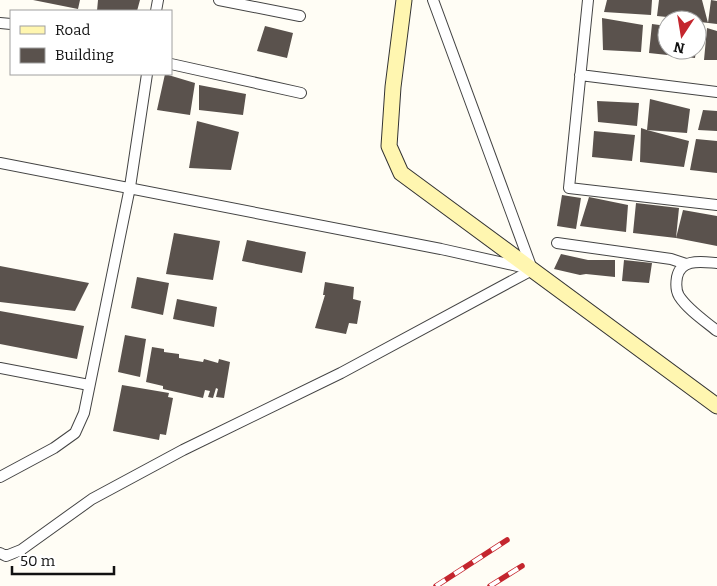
<svg xmlns="http://www.w3.org/2000/svg" width="717" height="586" font-family="Bitter,serif">
  <style>
    .building { fill: #5a524d }
    .lines { fill: none; stroke-linecap: round; stroke-linejoin: round }
    .street-casing { stroke: #444; stroke-width: 12 }
    .secondary-casing { stroke: #333; stroke-width: 17 }
    .street { stroke: #fff; stroke-width: 10 }
    .secondary { stroke: #fff6b0; stroke-width: 15 }
    .rail-casing { stroke: #c4262e; stroke-width: 5.5 }
    .rail { stroke: #fff; stroke-width: 4; stroke-dasharray: 11; stroke-linecap: butt }
  </style>
  <rect width="100%" height="100%" fill="#fffdf5"/>
  <path class="building" d="M33,0H80L78,9Z
    M98,0H140L137,11H97Z
    M607,0H652L651,15L604,12Z
    M659,0H702L708,23L711,0L717,1V24L700,22H697V20L657,16Z
    M602,18L643,25L641,52L603,50Z
    M652,24L667,26V50H696L695,58L649,53Z
    M265,26L293,33L287,58L257,51Z
    M707,28L717,31V60H704Z
    M165,74L195,83L190,115L157,110Z
    M199,85L246,94L243,115L199,110Z
    M650,99L690,109L687,133L647,130L689,141L684,167L640,162L641,128L647,130Z
    M597,101L639,103L637,126L598,122Z
    M703,110L717,111V131L698,130Z
    M197,121L239,132L231,170L189,168Z
    M594,131L635,135L632,161L592,157Z
    M696,139L717,141V173L690,170Z
    M562,195L581,198L576,229L557,226Z
    M589,197L628,205L626,232L580,226Z
    M636,203L679,208L676,238L683,210L717,216V246L676,238L633,233Z
    M174,233L220,241L213,280L166,274Z
    M247,240L306,252L302,273L242,261Z
    M561,254L588,260H615V277L586,274L580,275L554,269Z
    M624,260L652,263L649,283L622,281Z
    M0,266L89,283L75,311L0,302Z
    M137,277L169,283L163,315L131,308Z
    M325,282L354,287L353,299L361,301L357,324L349,323L346,334L315,328L325,295H323Z
    M177,299L217,307L214,327L173,319Z
    M0,311L84,326L77,359L0,344Z
    M125,335L146,339L140,377L118,372Z
    M152,347L164,349V352L179,354V358L203,362L204,359L218,363L219,359L230,362L224,398L216,397L218,389L216,388L213,398L208,397L210,391L205,390L203,398L163,389V386L146,382Z
    M122,385L169,393L168,397L173,398L166,435L160,434L159,440L113,431Z"/>
  <g class="lines">
    <defs>
      <path id="street" d="M219,0L300,16
        M433,0L532,269
        M588,0L569,188L717,205
        M156,11L158,0
        M0,23L11,24
        M171,64L301,93
        M580,75L717,92
        M0,163L441,249L526,268
        M557,243L671,259L686,264
        M717,263C702,262 681,258 677,277C676,283 676,291 679,296C688,310 705,321 717,331
        M0,368L89,385
        M0,477L54,448L75,433L84,413L130,187L147,74
        M0,553L6,556L21,550L92,499L183,450L341,373L532,270"/>
      <path id="secondary" d="M404,0L393,87L389,146L401,173L717,406"/>
    </defs>
    <use href="#street" class="street-casing"/>
    <use href="#secondary" class="secondary-casing"/>
    <use href="#street" class="street"/>
    <use href="#secondary" class="secondary"/>
    <defs>
      <path id="rail" d="M436,586L507,540
        M490,586L522,566"/>
    </defs>
    <use href="#rail" class="rail-casing"/>
    <use href="#rail" class="rail"/>
  </g>
  <rect x="10" y="10" width="162" height="65" fill="#ffffff" stroke="#a0a0a0"/>
  <rect x="20" y="26" width="25" height="8" fill="#fff6b0" stroke="#a0a0a0"/>
  <text x="55" y="35" font-size="15" fill="#111111">Road</text>
  <rect x="20" y="48" width="25" height="15" fill="#5a524d" stroke="#a0a0a0"/>
  <text x="55" y="60" font-size="15" fill="#111111">Building</text>
  <g transform="translate(682 35) rotate(192)"><circle r="24" fill="#ffffff" stroke="#a0a0a0"/>
  <path d="M0-4L9 19L0 12L-9 19Z" fill="#c4262e"/>
  <text y="-8" font-size="14" font-weight="bold" text-anchor="middle" fill="#111111">N</text>
  </g>
  <path d="M12 566v8h102v-8" fill="none" stroke="#111111" stroke-width="2.5"/>
  <text x="20" y="566" font-size="15" fill="#111111" stroke="#ffffff" stroke-width="4" paint-order="stroke">50 m</text>
</svg>
